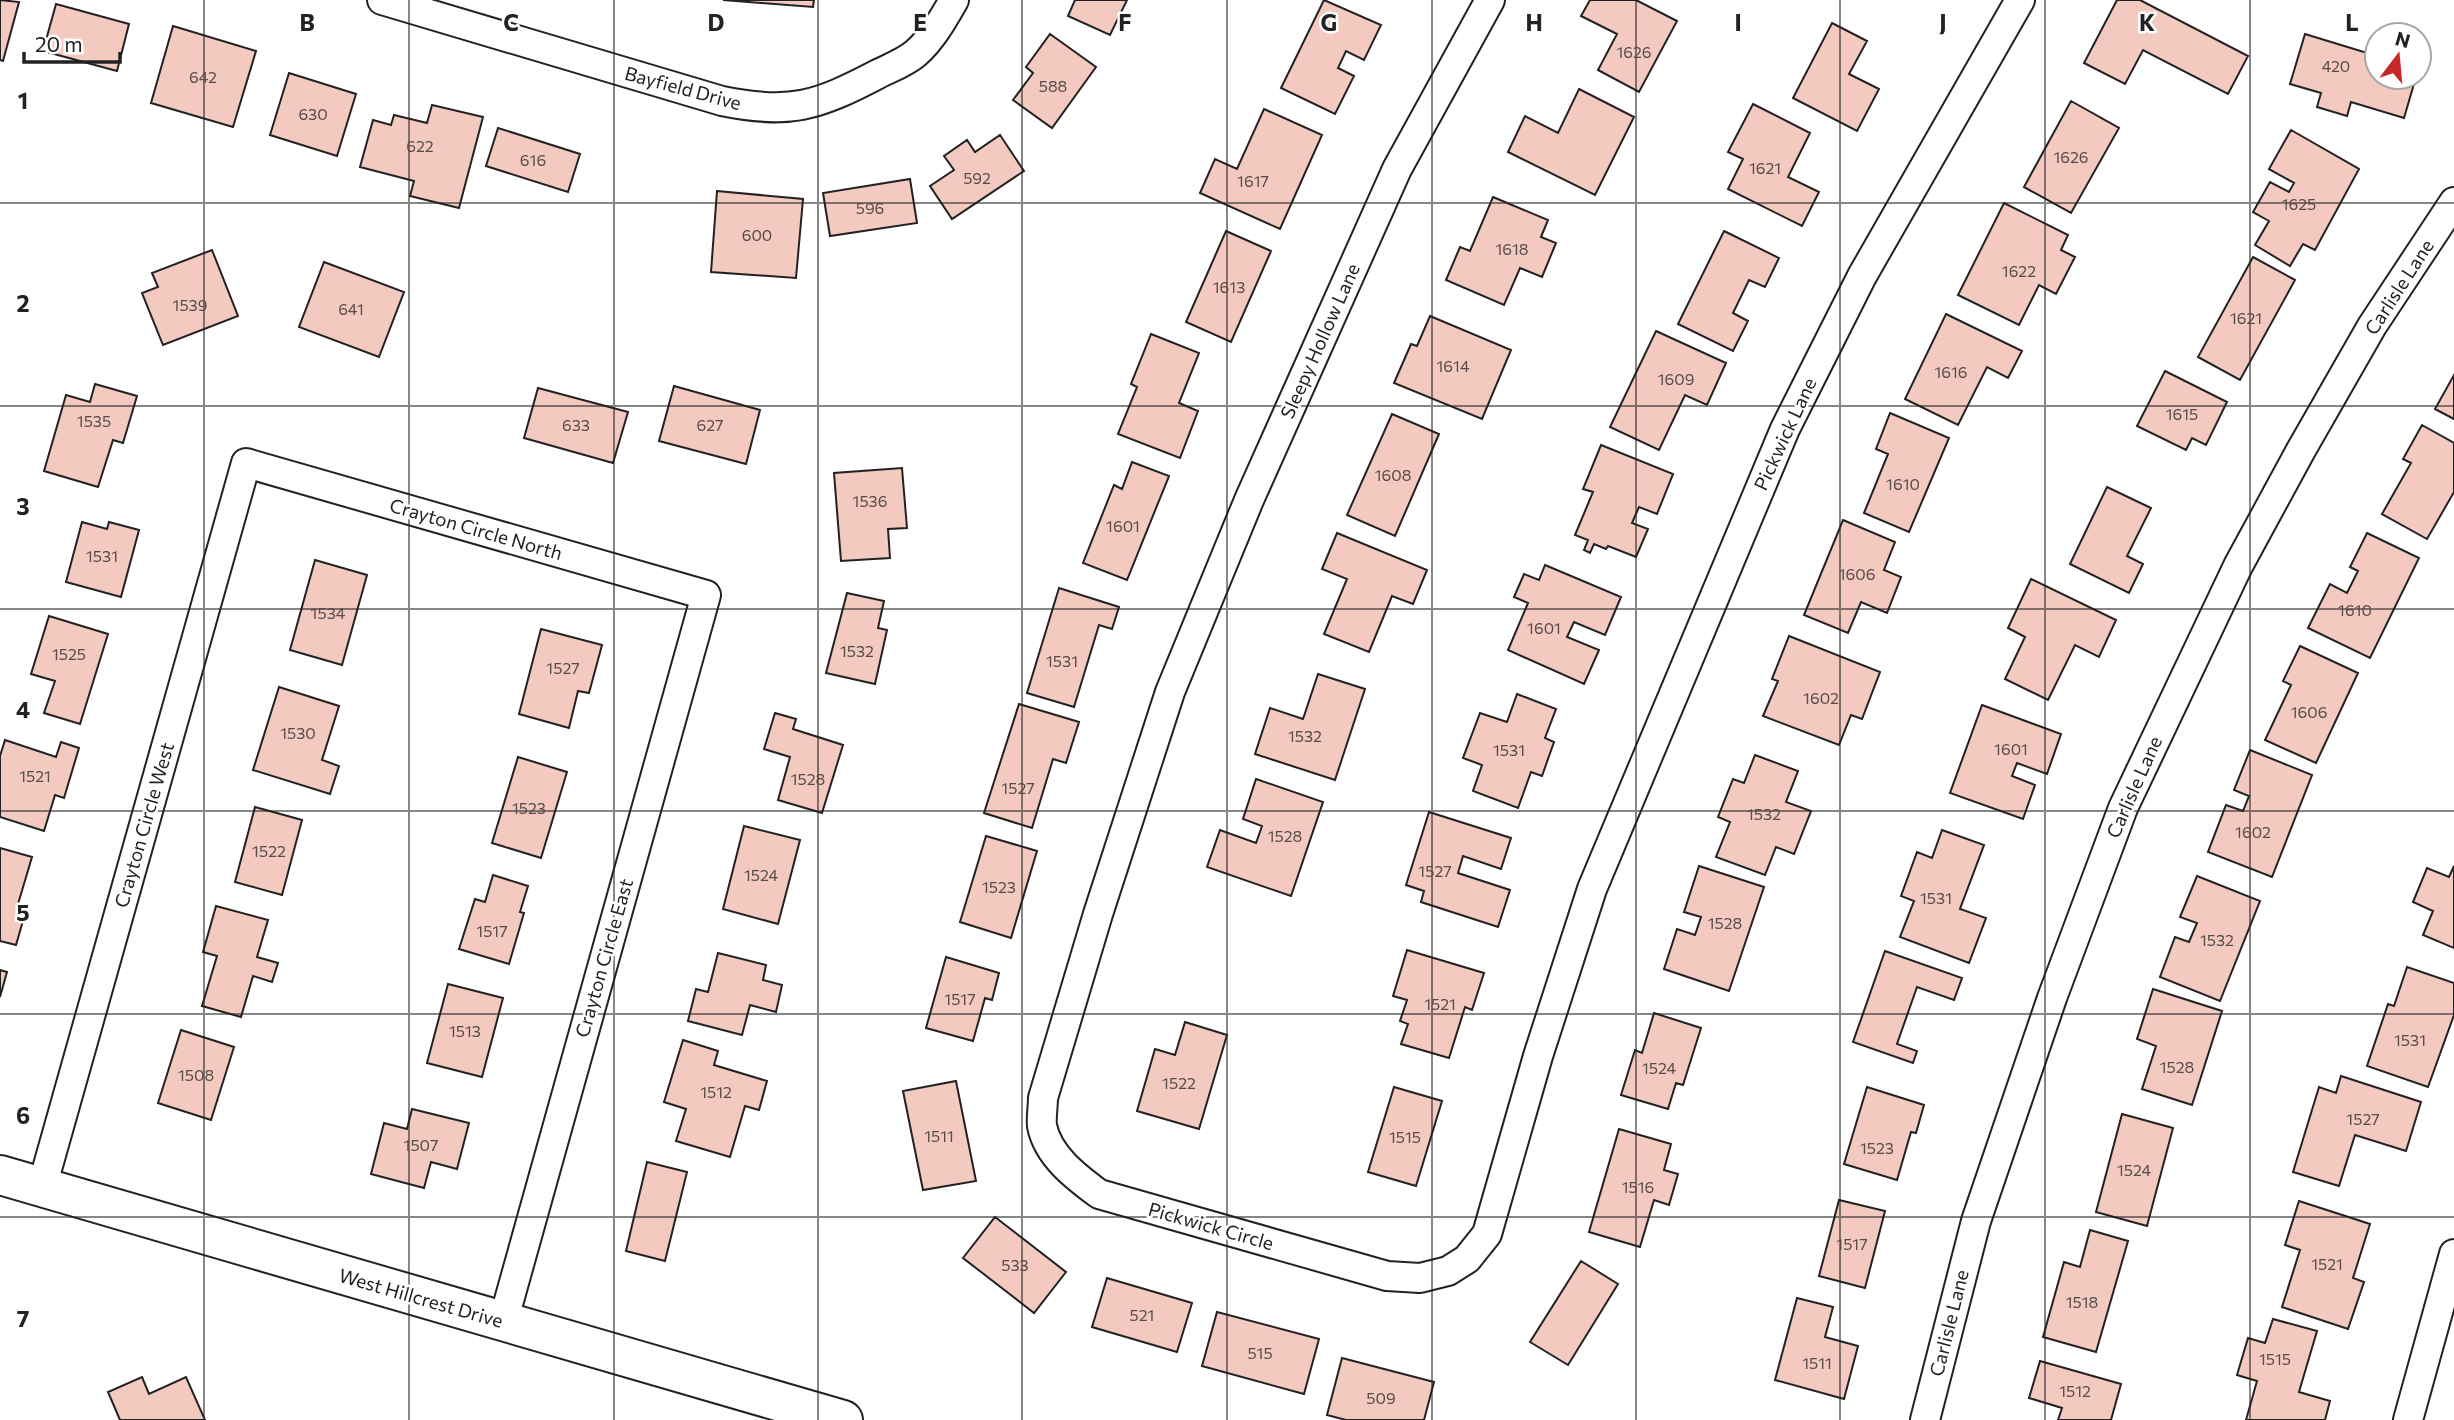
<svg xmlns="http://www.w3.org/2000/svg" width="2454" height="1420" font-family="Commissioner,sans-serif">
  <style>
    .building { fill: #f3c9c0; stroke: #222; stroke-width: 2 }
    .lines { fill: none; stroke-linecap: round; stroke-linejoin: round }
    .street-casing { stroke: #222; stroke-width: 32 }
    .secondary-casing { stroke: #222; stroke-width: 42 }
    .street { stroke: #fff; stroke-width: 28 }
    .secondary { stroke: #fff; stroke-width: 38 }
    .grid { fill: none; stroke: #222; stroke-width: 2; stroke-opacity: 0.55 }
    .labels { text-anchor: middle; stroke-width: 5; stroke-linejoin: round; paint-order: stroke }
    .number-label { font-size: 16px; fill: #564c4a }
    .street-label { font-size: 19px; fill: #222; stroke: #fff }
    .grid-label { font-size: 23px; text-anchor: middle; font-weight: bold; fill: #222; stroke: #fff; stroke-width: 5; stroke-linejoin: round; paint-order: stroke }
  </style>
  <rect width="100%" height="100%" fill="#fff"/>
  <path class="building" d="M0,0L19,2L3,61L0,60Z
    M723,0H814L813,7Z
    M1075,0H1127L1110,35L1068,16Z
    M1324,0L1381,25L1364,60L1346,51L1338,68L1354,76L1335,114L1281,88Z
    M1590,0H1636L1677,21L1639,92L1598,70L1617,34L1581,16Z
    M2117,0H2140L2248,56L2228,94L2143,50L2125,84L2084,63Z
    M56,4L129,24L117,71L43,51Z
    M1832,23L1867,41L1849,74L1879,89L1857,131L1793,98Z
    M173,26L256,51L233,127L151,103Z
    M1050,34L1096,67L1052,128L1013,100L1033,73L1026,67Z
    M2305,34L2377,56V77H2416L2404,118L2351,102L2347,116L2317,107L2321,93L2290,84Z
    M289,73L356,94L337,156L270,135Z
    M1579,89L1634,117L1595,195L1508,152L1525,116L1558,133Z
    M2071,101L2119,128L2071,213L2024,187Z
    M1753,104L1810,133L1788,177L1819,192L1802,226L1728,189L1743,159L1728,152Z
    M432,105L483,117L459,208L410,196L414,181L360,167L373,120L391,125L394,115L427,123Z
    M1264,109L1322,135L1280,229L1200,193L1215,159L1237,169Z
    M498,128L580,154L568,192L486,166Z
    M2291,130L2359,169L2315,250L2303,244L2290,266L2255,245L2269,221L2253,212L2270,182L2289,192L2294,183L2269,169Z
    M1000,135L1024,171L952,219L930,186L954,170L944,156L967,140L975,152Z
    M910,179L917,223L830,236L823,193Z
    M717,191L803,199L796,278L711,272Z
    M1493,197L1548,220L1541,237L1556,243L1542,277L1520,268L1504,305L1446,280L1460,247L1470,251Z
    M2004,203L2068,235L2061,250L2075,257L2056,294L2039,285L2019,325L1958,295Z
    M1226,231L1271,251L1231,342L1186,322Z
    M1724,231L1779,258L1765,287L1749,280L1733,313L1748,321L1733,351L1678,324Z
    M212,250L238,316L163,345L142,293L158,287L152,273Z
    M2253,257L2295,280L2240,380L2198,357Z
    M324,262L404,292L379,357L299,327Z
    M1946,314L2022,351L2008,378L1987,367L1958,425L1905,399Z
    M1430,316L1511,350L1482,419L1394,383L1411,344L1417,346Z
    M1656,331L1726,363L1707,405L1685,395L1659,450L1610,427Z
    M1151,334L1199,353L1179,403L1198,411L1180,458L1118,434L1137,387L1131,384Z
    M2165,371L2227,402L2206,445L2192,438L2186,450L2137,426Z
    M2454,375V419L2435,409Z
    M95,384L137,396L123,443L113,440L98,487L44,471L66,395L90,402Z
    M674,386L760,410L746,464L659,441Z
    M538,388L628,412L613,463L524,438Z
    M1890,413L1949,438L1909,532L1864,513L1888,454L1876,449Z
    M1392,414L1439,434L1395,536L1347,515Z
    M2422,425L2454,443V492L2427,539L2382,514L2411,463L2403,459Z
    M1601,445L1673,474L1657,514L1639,507L1632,523L1648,529L1636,557L1608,546L1606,549L1594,544L1590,553L1584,550L1588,540L1575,535L1593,492L1583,489Z
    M1132,462L1169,476L1127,580L1083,563L1114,485L1122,489Z
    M902,468L907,528L888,529L890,558L841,561L834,473Z
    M2107,487L2151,508L2127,556L2143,564L2129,593L2070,564Z
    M1843,520L1895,542L1884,570L1901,577L1887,613L1861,602L1848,633L1804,615Z
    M82,522L107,529L109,522L139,530L121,597L66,582Z
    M1337,533L1427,570L1413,604L1392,596L1369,652L1324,634L1347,579L1322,569Z
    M2367,533L2419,558L2370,658L2308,628L2330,584L2347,593L2358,571L2350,567Z
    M315,560L367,575L342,665L290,650Z
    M1545,565L1621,597L1605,635L1574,622L1567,637L1599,650L1584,684L1508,650L1528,603L1514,597L1524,574L1539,580Z
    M2031,579L2116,620L2099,657L2075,645L2048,700L2005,679L2025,637L2008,628Z
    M1059,588L1119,607L1112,629L1099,625L1074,707L1027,693Z
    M847,593L884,601L878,628L887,630L875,684L826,673Z
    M49,616L108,634L80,724L44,713L55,681L31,674Z
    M541,629L602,645L589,693L578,691L569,728L519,714Z
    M1789,636L1880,672L1862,719L1851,715L1839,745L1763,716L1778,681L1772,679Z
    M2300,646L2358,673L2316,763L2265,740L2291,685L2283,681Z
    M1318,674L1365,689L1335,780L1255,754L1270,708L1303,719Z
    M279,687L339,706L322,760L339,766L330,794L253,770Z
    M1517,694L1556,709L1545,738L1554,742L1542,776L1531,772L1518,808L1473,791L1482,765L1463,758L1480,713L1507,722Z
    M1019,704L1079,722L1066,763L1053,759L1032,828L984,813Z
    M1982,705L2061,734L2047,774L2017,763L2012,776L2035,785L2023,819L1950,793Z
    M775,713L796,719L793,729L843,745L822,813L778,800L790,757L764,749Z
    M5,740L56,757L61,742L79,748L64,798L55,795L44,831L0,817V756Z
    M2250,750L2312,775L2272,877L2208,852L2226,805L2243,811L2249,796L2234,790Z
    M1755,755L1798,771L1786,802L1811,811L1794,854L1776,847L1765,875L1716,857L1730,822L1718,817L1733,779L1744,783Z
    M518,757L567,772L541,858L492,843Z
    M1256,779L1323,802L1291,896L1207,867L1220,830L1256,843L1262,826L1243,819Z
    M255,807L302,820L282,895L235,882Z
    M1429,812L1511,838L1501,869L1463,856L1458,873L1510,890L1498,927L1421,902L1424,891L1406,885Z
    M744,826L800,840L778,924L723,909Z
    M1942,830L1984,845L1960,909L1986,918L1969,963L1900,937L1914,901L1901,896L1917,852L1932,858Z
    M986,836L1037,851L1011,938L960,922Z
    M0,848L32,857L18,904L27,907L16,945L0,941Z
    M1699,866L1764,887L1729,991L1664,969L1677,929L1695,935L1701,917L1684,912Z
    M2454,866V948L2423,935L2433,911L2413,902L2427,868L2449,877Z
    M493,875L528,886L520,912L524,913L509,964L459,949L475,899L485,902Z
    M2197,876L2260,901L2220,1001L2160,977L2175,937L2189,942L2197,923L2180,917Z
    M216,906L268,920L257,957L278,963L272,982L253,976L241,1017L202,1006L217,956L203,952Z
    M1407,950L1484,973L1472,1010L1465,1007L1449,1058L1401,1044L1408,1024L1400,1021L1407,1000L1393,996Z
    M1885,951L1962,978L1954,1000L1917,987L1897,1044L1917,1051L1913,1063L1853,1042Z
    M718,953L766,965L763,980L782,985L776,1012L750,1005L742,1035L688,1021L696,989L708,992Z
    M946,957L999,973L992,1000L985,998L973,1041L926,1028Z
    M2407,967L2454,983V1015L2428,1087L2367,1066L2388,1004L2394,1006Z
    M0,970L7,972L0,997Z
    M448,984L503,998L482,1077L427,1063Z
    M2153,989L2222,1011L2192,1105L2142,1089L2156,1046L2137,1039Z
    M1654,1013L1701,1028L1683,1085L1676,1083L1668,1109L1621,1095L1635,1050L1642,1053Z
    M1185,1022L1227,1035L1199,1129L1137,1111L1155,1049L1175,1055Z
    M181,1030L234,1047L211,1120L158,1103Z
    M683,1040L718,1051L714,1065L767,1081L759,1110L745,1106L730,1157L676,1141L686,1109L664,1102Z
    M2341,1076L2421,1102L2406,1151L2355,1135L2339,1186L2293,1172L2319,1087L2336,1093Z
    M956,1081L976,1181L923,1190L903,1091Z
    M1394,1087L1442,1101L1416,1186L1368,1172Z
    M1867,1087L1924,1105L1916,1133L1911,1132L1897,1180L1844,1164Z
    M412,1109L469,1123L457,1169L431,1162L424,1188L371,1174L384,1123L407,1129Z
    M2122,1114L2173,1128L2147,1226L2096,1212Z
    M1619,1129L1671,1144L1664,1170L1678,1174L1669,1205L1654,1200L1640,1247L1589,1232Z
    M647,1162L687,1172L665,1261L626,1251Z
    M1839,1200L1885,1211L1865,1288L1819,1276Z
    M2299,1201L2370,1224L2353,1278L2364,1282L2348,1329L2282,1307L2300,1250L2285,1245Z
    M995,1217L1066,1272L1034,1313L963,1258Z
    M2090,1230L2128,1241L2096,1352L2043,1337L2064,1262L2080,1267Z
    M1581,1261L1618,1284L1568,1365L1530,1342Z
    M1107,1278L1192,1303L1177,1352L1092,1327Z
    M1797,1298L1833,1307L1825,1337L1858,1346L1844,1399L1775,1380Z
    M1217,1312L1319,1339L1304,1394L1202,1366Z
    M2273,1319L2317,1331L2299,1392L2330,1401L2325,1420H2246L2257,1381L2237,1375L2248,1338L2265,1343Z
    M1342,1358L1434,1382L1424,1420H1346L1327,1415Z
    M2040,1361L2121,1384L2111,1420H2058L2062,1408L2029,1398Z
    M142,1377L149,1394L186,1377L205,1420H120L108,1392Z"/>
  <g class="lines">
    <defs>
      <path id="street" d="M382,0L722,101C790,115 817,106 878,74C890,68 906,62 916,53C932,39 943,19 954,0
        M1490,0L1397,169L1249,500L1170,692L1098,914L1043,1098C1043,1106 1041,1118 1042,1126C1048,1156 1076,1177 1099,1194L1387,1276L1420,1278L1448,1271L1467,1259L1487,1234L1538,1056L1592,889L1785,429L1862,276L2020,0
        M42,1187L246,463L706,595L503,1322
        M1925,1420L1976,1221L2052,998L2123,808L2238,566L2301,450L2372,326L2454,202
        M2408,1420L2454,1254"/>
      <path id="secondary" d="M0,1175L843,1420"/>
    </defs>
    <use href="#street" class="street-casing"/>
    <use href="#secondary" class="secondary-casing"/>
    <use href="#street" class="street"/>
    <use href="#secondary" class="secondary"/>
  </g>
  <path class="grid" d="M204,0V1420M409,0V1420M614,0V1420M818,0V1420M1022,0V1420M1227,0V1420M1432,0V1420M1636,0V1420M1840,0V1420M2045,0V1420M2250,0V1420M0,203H2454M0,406H2454M0,609H2454M0,811H2454M0,1014H2454M0,1217H2454"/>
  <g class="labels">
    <g class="number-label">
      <text x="1634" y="58">1626</text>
      <text x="2336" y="72">420</text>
      <text x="203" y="83">642</text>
      <text x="1053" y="92">588</text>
      <text x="313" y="120">630</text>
      <text x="420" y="152">622</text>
      <text x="2071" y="163">1626</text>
      <text x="533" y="166">616</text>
      <text x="1765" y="174">1621</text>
      <text x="977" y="184">592</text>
      <text x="1253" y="187">1617</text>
      <text x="2299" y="210">1625</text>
      <text x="870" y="214">596</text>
      <text x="757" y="241">600</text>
      <text x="1512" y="255">1618</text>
      <text x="2019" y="277">1622</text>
      <text x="1229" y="293">1613</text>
      <text x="190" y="311">1539</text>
      <text x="351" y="315">641</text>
      <text x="2246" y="324">1621</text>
      <text x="1453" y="372">1614</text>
      <text x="1951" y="378">1616</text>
      <text x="1676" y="385">1609</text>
      <text x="2182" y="420">1615</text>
      <text x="94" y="427">1535</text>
      <text x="576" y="431">633</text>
      <text x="710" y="431">627</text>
      <text x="1393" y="481">1608</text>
      <text x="1903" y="490">1610</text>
      <text x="870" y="507">1536</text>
      <text x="1123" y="532">1601</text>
      <text x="102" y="562">1531</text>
      <text x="1857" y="580">1606</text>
      <text x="2355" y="616">1610</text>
      <text x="328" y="619">1534</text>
      <text x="1544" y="634">1601</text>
      <text x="857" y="657">1532</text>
      <text x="69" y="660">1525</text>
      <text x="1062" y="667">1531</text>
      <text x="563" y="674">1527</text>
      <text x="1821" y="704">1602</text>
      <text x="2309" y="718">1606</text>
      <text x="298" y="739">1530</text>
      <text x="1305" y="742">1532</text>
      <text x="2011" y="755">1601</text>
      <text x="1509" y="756">1531</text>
      <text x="35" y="782">1521</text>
      <text x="808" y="785">1528</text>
      <text x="1018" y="794">1527</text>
      <text x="529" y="814">1523</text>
      <text x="1764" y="820">1532</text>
      <text x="2253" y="838">1602</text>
      <text x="1285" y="842">1528</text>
      <text x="269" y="857">1522</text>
      <text x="1435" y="877">1527</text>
      <text x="761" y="881">1524</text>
      <text x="999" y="893">1523</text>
      <text x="1936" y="904">1531</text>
      <text x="1725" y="929">1528</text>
      <text x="492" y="937">1517</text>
      <text x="2217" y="946">1532</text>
      <text x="960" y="1005">1517</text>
      <text x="1440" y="1010">1521</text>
      <text x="465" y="1037">1513</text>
      <text x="2410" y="1046">1531</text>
      <text x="2177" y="1073">1528</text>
      <text x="1659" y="1074">1524</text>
      <text x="196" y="1081">1508</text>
      <text x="1179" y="1089">1522</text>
      <text x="716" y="1098">1512</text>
      <text x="2363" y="1125">1527</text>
      <text x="939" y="1142">1511</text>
      <text x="1405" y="1143">1515</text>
      <text x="421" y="1151">1507</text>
      <text x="1877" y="1154">1523</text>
      <text x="2134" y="1176">1524</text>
      <text x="1638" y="1193">1516</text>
      <text x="1852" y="1250">1517</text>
      <text x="2327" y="1270">1521</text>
      <text x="1015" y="1271">533</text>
      <text x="2082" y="1308">1518</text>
      <text x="1142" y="1321">521</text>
      <text x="1260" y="1359">515</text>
      <text x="2275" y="1365">1515</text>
      <text x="1817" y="1369">1511</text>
      <text x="2075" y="1397">1512</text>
      <text x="1381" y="1404">509</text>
    </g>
    <g class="street-label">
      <text transform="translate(683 88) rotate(15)" y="7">Bayfield Drive</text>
      <text transform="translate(2399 287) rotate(-57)" y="7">Carlisle Lane</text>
      <text transform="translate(1320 341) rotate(-66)" y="7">Sleepy Hollow Lane</text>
      <text transform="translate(1785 434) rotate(-65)" y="7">Pickwick Lane</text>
      <text transform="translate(476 529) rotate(16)" y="7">Crayton Circle North</text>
      <text transform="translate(2134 787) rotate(-66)" y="7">Carlisle Lane</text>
      <text transform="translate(144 825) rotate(-74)" y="7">Crayton Circle West</text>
      <text transform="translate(604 958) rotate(-74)" y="7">Crayton Circle East</text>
      <text transform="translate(1211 1226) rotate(16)" y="7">Pickwick Circle</text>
      <text transform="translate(421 1298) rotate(16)" y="7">West Hillcrest Drive</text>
      <text transform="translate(1949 1323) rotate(-76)" y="7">Carlisle Lane</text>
    </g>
  </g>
  <g class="grid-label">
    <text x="307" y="31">B</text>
    <text x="511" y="31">C</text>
    <text x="716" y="31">D</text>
    <text x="920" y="31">E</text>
    <text x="1125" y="31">F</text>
    <text x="1329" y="31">G</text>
    <text x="1534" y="31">H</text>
    <text x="1738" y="31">I</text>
    <text x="1943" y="31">J</text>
    <text x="2147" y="31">K</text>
    <text x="2352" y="31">L</text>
    <text x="23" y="109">1</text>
    <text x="23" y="312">2</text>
    <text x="23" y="515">3</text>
    <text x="23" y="718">4</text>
    <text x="23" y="921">5</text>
    <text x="23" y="1124">6</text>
    <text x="23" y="1327">7</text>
  </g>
  <g transform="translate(2398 56) rotate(16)"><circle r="33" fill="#ffffff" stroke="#a7a7a7" stroke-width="2"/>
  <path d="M0-5L12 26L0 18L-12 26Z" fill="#c62828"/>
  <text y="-10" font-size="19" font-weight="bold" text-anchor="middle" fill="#222222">N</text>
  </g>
  <path d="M24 52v10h96v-10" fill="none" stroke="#222222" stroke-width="3.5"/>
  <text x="35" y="52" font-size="21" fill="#222222" stroke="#ffffff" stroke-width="5" paint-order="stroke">20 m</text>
</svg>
